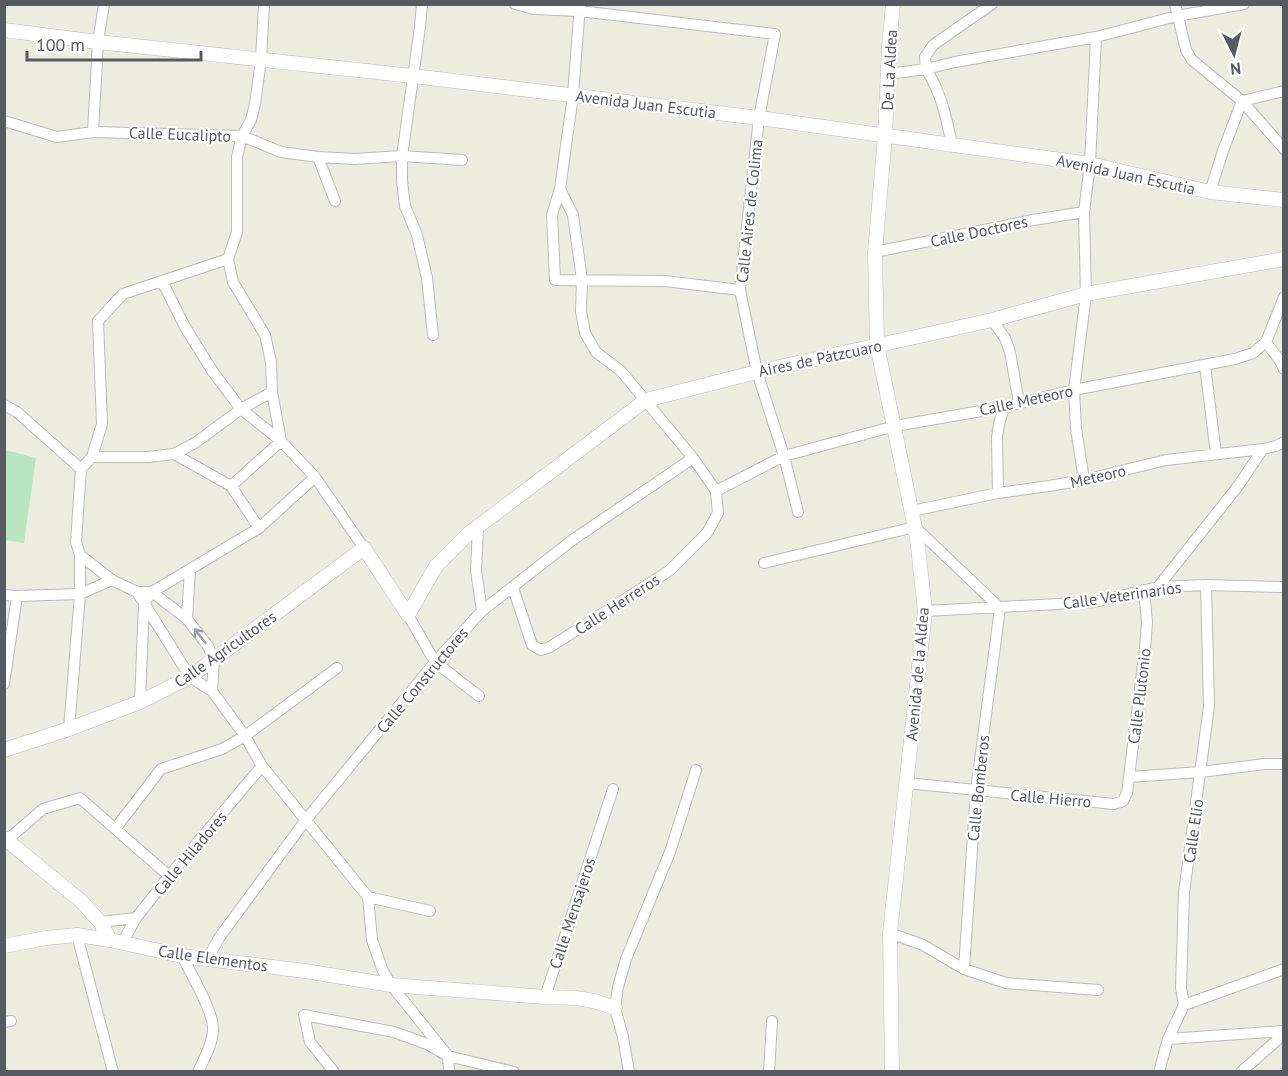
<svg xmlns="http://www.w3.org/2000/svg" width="1288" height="1076" font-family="'PT Sans',sans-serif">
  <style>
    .green { fill: #b9e5c2 }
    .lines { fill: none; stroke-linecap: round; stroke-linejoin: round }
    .street-casing { stroke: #babbc2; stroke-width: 12 }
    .secondary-casing { stroke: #babcc4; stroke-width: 15 }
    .street { stroke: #fff; stroke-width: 10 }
    .secondary { stroke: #fff; stroke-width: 14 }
    .oneway { stroke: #9b9ca0 }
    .labels { text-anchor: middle; stroke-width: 4.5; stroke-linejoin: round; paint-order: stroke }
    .street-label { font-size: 16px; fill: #585a61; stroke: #fff }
  </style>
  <rect width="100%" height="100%" fill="#ececdf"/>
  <path class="green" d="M5,450L36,458L24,543L5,540Z"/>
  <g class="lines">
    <defs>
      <path id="street" d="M422,4L420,27L402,156V181L405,206L417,235L427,278L433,335
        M515,4L534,9L580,11L775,34L759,118L740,290L757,372L784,456L798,512
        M1175,4L1186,50L1192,60L1242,101L1284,149
        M580,5L573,95L560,189L552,215L555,280L665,281L740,290
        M926,69L925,57L933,45L992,4
        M926,69C941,92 946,117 952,144
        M888,74L926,69L955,62L1096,37L1177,16L1244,4
        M4,121L57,137L93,132L242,136L281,152L318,157L355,159L402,156L462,160
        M93,132L98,42L104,4
        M318,157L335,201
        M1210,192L1223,151L1242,101L1284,91
        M875,252L1033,220L1084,212
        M228,259L233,282L265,335L271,362L272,392L281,441L315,477L364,548
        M228,259L237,232V157L242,136L251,120L255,104L261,60L264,4
        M162,281L185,327L213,372L241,409L281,441L231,486
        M1284,297L1266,342L1280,361L1284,369
        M992,320L1005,338L1010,352L1019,403
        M1205,365L1216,454
        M4,405L17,412L81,469
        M174,454L231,486L259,528
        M92,457H148L174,454L195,443L241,409L272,392
        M1084,480L1076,429L1074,390L1086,294L1084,212L1090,164L1096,37
        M716,491L784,456L895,426L1004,407L1074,390L1235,359L1253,353L1266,342
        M998,493L997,437L999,424L1004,407
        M912,511L998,493L1049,486L1084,480L1166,460L1263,449L1276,446L1284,442
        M478,527L476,571L482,611
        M80,555L112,580L137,592H152L187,619L208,646L214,660L212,691
        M764,563L915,527L1000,608L976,791L964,969
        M1158,587L1238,486L1263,449
        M513,588L532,645L541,650L550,647L669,571L707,533L718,513L716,491L693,458L621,371L596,352L585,333L581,311L582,280L573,215L560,189
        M137,592L190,677L212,691L245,736L262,766L368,897L372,940L383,971L391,985L448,1056L449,1072
        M4,595L17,596L80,594L112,580
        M925,611L1095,602L1158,587L1206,585L1284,587
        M408,615L435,662L479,696
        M187,619L190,570
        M4,684L17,596
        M140,702L144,603L152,592L259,528L315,477
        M69,729L80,594V555L76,542L81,469L92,457L102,424L98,321L123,294L228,259
        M1129,777L1201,772L1265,764H1284
        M907,783L1114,804L1123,801L1127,793L1145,649L1147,622L1144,590
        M115,829L161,769L222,749L245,736L337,668
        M7,840L43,809L80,798L169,876
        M368,897L430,911
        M100,922L136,918
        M890,933L923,945L964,969L1006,983L1098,990
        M77,935L113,1072
        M122,943L136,918L169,876L262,766
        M182,956C191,974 215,1014 213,1031C212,1045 204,1059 198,1072
        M207,960L219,938L305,821L435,662L482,611L571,541L693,458
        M545,997L613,789
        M1184,1005L1284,969
        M4,1022L11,1021
        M1168,1039L1284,1031
        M334,1072L310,1042L304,1015L394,1032L427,1044L448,1056L514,1072
        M629,1072L623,1037L615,1008L618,987L626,959L670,852L696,770
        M769,1072L772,1021
        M1159,1072L1168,1039L1184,1005L1181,988L1184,892L1209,706L1206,585
        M1241,1072L1284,1034"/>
      <path id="secondary" d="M4,30L98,42L413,76L759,118L1090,164L1210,192L1284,200
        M4,750L69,729L140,702L190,677L364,548L408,615L436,566L468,534L646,400L757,372L992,320L1086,294L1284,259
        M4,838L81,901L100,922L110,940
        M4,946L46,938L77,935L110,940L182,956L305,971L391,985L545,997L576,998L594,1001L615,1008
        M892,1072L890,933L925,611L917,538L877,345L875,252L885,136L889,47L893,4"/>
    </defs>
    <use href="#street" class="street-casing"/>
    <use href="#secondary" class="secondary-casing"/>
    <use href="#street" class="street"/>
    <use href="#secondary" class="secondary"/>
  </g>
  <defs><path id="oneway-shaft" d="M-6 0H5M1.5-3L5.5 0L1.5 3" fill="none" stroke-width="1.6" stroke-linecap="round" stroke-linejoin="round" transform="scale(1.5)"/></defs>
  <use class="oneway" href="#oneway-shaft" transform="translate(200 636) rotate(-128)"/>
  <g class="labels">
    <g class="street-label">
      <text transform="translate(889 70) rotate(-87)" y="6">De La Aldea</text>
      <text transform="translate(646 104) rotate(7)" y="6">Avenida Juan Escutia</text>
      <text transform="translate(180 134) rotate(2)" y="6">Calle Eucalipto</text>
      <text transform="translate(1126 174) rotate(12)" y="6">Avenida Juan Escutia</text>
      <text transform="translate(749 211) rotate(-84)" y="6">Calle Aires de Colima</text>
      <text transform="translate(979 231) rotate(-12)" y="6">Calle Doctores</text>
      <text transform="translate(820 358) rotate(-12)" y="6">Aires de Pátzcuaro</text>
      <text transform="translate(1026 400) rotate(-12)" y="6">Calle Meteoro</text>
      <text transform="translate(1098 476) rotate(-13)" y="6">Meteoro</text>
      <text transform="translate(1122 595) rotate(-8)" y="6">Calle Veterinarios</text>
      <text transform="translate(617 604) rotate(-33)" y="6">Calle Herreros</text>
      <text transform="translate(225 649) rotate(-35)" y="6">Calle Agricultores</text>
      <text transform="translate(917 674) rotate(-85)" y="6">Avenida de la Aldea</text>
      <text transform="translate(422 680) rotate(-50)" y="6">Calle Constructores</text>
      <text transform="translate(1139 696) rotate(-83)" y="6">Calle Plutonio</text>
      <text transform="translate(978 788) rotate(-84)" y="6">Calle Bomberos</text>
      <text transform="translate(1051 798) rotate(5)" y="6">Calle Hierro</text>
      <text transform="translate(1193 831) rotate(-82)" y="6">Calle Elio</text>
      <text transform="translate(190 853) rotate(-50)" y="6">Calle Hiladores</text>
      <text transform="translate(572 913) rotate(-72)" y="6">Calle Mensajeros</text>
      <text transform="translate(213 958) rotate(8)" y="6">Calle Elementos</text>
    </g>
  </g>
  <rect width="1288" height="1076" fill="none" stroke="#585a61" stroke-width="12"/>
  <g transform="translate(1234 54) rotate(174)" stroke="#ffffff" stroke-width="4.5" paint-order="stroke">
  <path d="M0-4.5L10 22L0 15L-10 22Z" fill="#585a61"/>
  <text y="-9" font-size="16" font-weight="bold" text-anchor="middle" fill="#585a61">N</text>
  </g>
  <path d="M27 51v9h174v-9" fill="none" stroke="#585a61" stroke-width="3"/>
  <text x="36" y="51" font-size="18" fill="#585a61" stroke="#ffffff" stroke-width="4.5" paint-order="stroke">100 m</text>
</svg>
